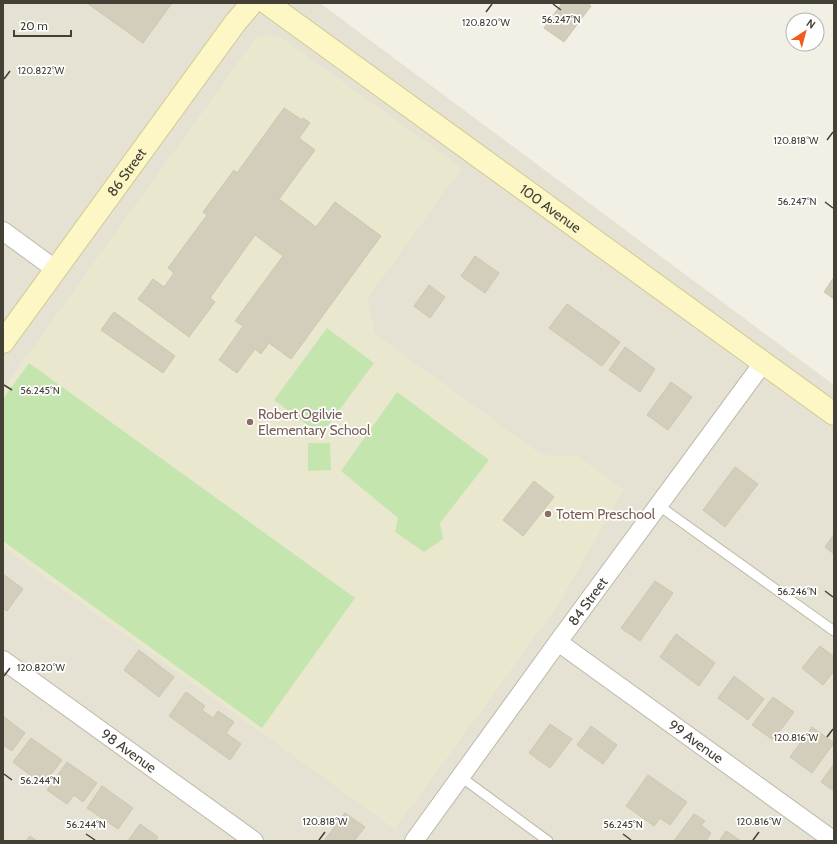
<svg xmlns="http://www.w3.org/2000/svg" width="837" height="844" font-family="Cabin,sans-serif">
  <style>
    .residential { fill: #e6e2d3 }
    .education { fill: #eae7cf }
    .green { fill: #c5e5af }
    .building { fill: #d3cdbb; stroke: #cdc6ae }
    .lines { fill: none; stroke-linecap: round; stroke-linejoin: round }
    .service-casing { stroke: #bdb8a8; stroke-width: 11 }
    .minor-casing { stroke: #bdb8a8; stroke-width: 20 }
    .secondary-casing { stroke: #d0c996; stroke-width: 24 }
    .service { stroke: #fff; stroke-width: 9 }
    .minor { stroke: #fff; stroke-width: 18 }
    .secondary { stroke: #fcf7c4; stroke-width: 22 }
    .ticks { fill: none; stroke: #444035; stroke-width: 1.5 }
    .education-dot { fill: #8d6e63; stroke: #fff; stroke-width: 1.5 }
    .labels { text-anchor: middle; stroke-width: 3.5; stroke-linejoin: round; paint-order: stroke }
    .street-label { font-size: 14px; fill: #444035; stroke: #fff }
    .education-label { font-size: 14px; fill: #785e54; stroke: #fff; text-anchor: start }
    .ticks-label { font-size: 10px; text-anchor: middle; fill: #444035; stroke: #fff; stroke-width: 3.5; stroke-linejoin: round; paint-order: stroke }
  </style>
  <rect width="100%" height="100%" fill="#f2f0e5"/>
  <path class="residential" d="M3,3H320L834,385V841H3Z"/>
  <path class="education" d="M258,35L279,36L462,168L367,299L375,334L542,455L578,457L624,489L558,605L395,829L3,547V389Z"/>
  <path class="green" d="M327,328L374,363L321,435L274,400Z
    M29,363L355,598L262,728L3,541V399Z
    M397,392L489,460L440,523L443,539L424,552L395,532L398,518L341,471Z
    M308,443H330L331,470L308,471Z"/>
  <path class="building" d="M87,3H172L143,43Z
    M562,3H587L591,6L564,42L544,28Z
    M284,108L302,120L303,118L310,123L299,138L315,150L279,199L316,227L335,202L381,236L291,359L269,343L261,354L255,349L237,373L219,360L243,326L235,321L283,256L255,235L210,298L215,302L189,337L138,299L153,279L164,287L174,273L168,268L207,215L203,212L234,170L237,173Z
    M475,256L499,273L485,293L461,276Z
    M834,277V299L824,292Z
    M429,285L445,297L430,318L414,306Z
    M567,304L620,342L602,366L549,328Z
    M114,312L175,356L163,373L101,330Z
    M625,347L655,369L640,392L609,370Z
    M671,382L692,397L668,430L647,415Z
    M735,467L758,484L725,527L703,510Z
    M534,481L554,497L523,536L503,520Z
    M834,534V554L825,547Z
    M3,574L23,589L7,611L3,608Z
    M655,581L673,593L640,641L621,628Z
    M676,634L715,663L699,686L660,657Z
    M820,646L834,657V671L823,685L802,668Z
    M139,650L174,677L159,697L124,670Z
    M734,676L764,699L748,720L718,698Z
    M186,692L205,706L202,710L213,718L218,711L234,722L226,733L241,744L230,760L169,716Z
    M773,697L794,712L773,740L752,725Z
    M3,716L25,733L12,751L3,745Z
    M550,724L572,739L550,768L529,753Z
    M591,726L617,745L603,764L577,745Z
    M812,727L834,743L812,773L790,757Z
    M31,738L62,760L43,785L13,762Z
    M67,762L97,783L83,802L74,795L67,804L47,790Z
    M834,764V791L821,782Z
    M648,775L687,802L670,825L660,818L654,826L626,806Z
    M102,786L133,808L118,829L87,808Z
    M345,813L365,827L354,841H324Z
    M694,814L705,821L701,825L711,833L706,841H674Z
    M140,824L158,837L155,841H128Z
    M726,831L741,841H719Z
    M30,836L37,841H26Z"/>
  <g class="lines">
    <defs>
      <path id="service" d="M658,505L834,631
        M461,777L548,841"/>
      <g id="minor">
        <path d="M3,231L55,269"/>
        <path id="s1" d="M558,642L834,841"/>
        <path id="s2" d="M3,660L254,841"/>
        <path id="s3" d="M414,841L558,642L763,363"/>
      </g>
      <g id="secondary">
        <path id="s4" d="M267,3L834,414"/>
        <path id="s5" d="M3,342L235,23L252,3"/>
      </g>
    </defs>
    <use href="#service" class="service-casing"/>
    <use href="#minor" class="minor-casing"/>
    <use href="#secondary" class="secondary-casing"/>
    <use href="#service" class="service"/>
    <use href="#minor" class="minor"/>
    <use href="#secondary" class="secondary"/>
  </g>
  <path class="ticks" d="M553,4L561,10M486,12L492,4M4,79L10,71M827,140L833,132M825,202L833,208M4,385L12,390M825,591L833,597M4,676L10,668M827,737L833,729M4,774L12,780M86,834L95,840M623,834L631,840M319,840L325,832M753,840L759,832"/>
  <g class="education-dot">
    <circle cx="250" cy="422" r="4"/>
    <circle cx="548" cy="514" r="4"/>
  </g>
  <g class="labels">
    <g class="street-label">
      <text dy="5" stroke="none"><textPath href="#s5" startOffset="210">86 Street</textPath></text>
      <text dy="5" stroke="none"><textPath href="#s4" startOffset="350">100 Avenue</textPath></text>
      <text dy="5" stroke="none"><textPath href="#s3" startOffset="296">84 Street</textPath></text>
      <text dy="5" stroke="none"><textPath href="#s1" startOffset="170">99 Avenue</textPath></text>
      <text dy="5" stroke="none"><textPath href="#s2" startOffset="155">98 Avenue</textPath></text>
    </g>
    <g class="education-label">
      <text x="258" y="419">Robert Ogilvie<tspan x="258" dy="16">Elementary School</tspan></text>
      <text x="556" y="519">Totem Preschool</text>
    </g>
  </g>
  <g class="ticks-label">
    <text x="561" y="23">56.247°N</text>
    <text x="486" y="26">120.820°W</text>
    <text x="41" y="74">120.822°W</text>
    <text x="796" y="144">120.818°W</text>
    <text x="797" y="205">56.247°N</text>
    <text x="40" y="394">56.245°N</text>
    <text x="797" y="595">56.246°N</text>
    <text x="41" y="671">120.820°W</text>
    <text x="796" y="741">120.816°W</text>
    <text x="40" y="784">56.244°N</text>
    <text x="325" y="825">120.818°W</text>
    <text x="759" y="825">120.816°W</text>
    <text x="86" y="828">56.244°N</text>
    <text x="623" y="828">56.245°N</text>
  </g>
  <rect width="837" height="844" fill="none" stroke="#444035" stroke-width="8"/>
  <g transform="translate(805 32) rotate(36)"><circle r="19" fill="#ffffff" stroke="#b4b3ae"/>
  <path d="M0-3L7 15L0 10L-7 15Z" fill="#f25a1c"/>
  <text y="-6" font-size="11" font-weight="bold" text-anchor="middle" fill="#444035">N</text>
  </g>
  <path d="M14 30v6h57v-6" fill="none" stroke="#444035" stroke-width="2"/>
  <text x="20" y="30" font-size="12" fill="#444035" stroke="#ffffff" stroke-width="3" paint-order="stroke">20 m</text>
</svg>
